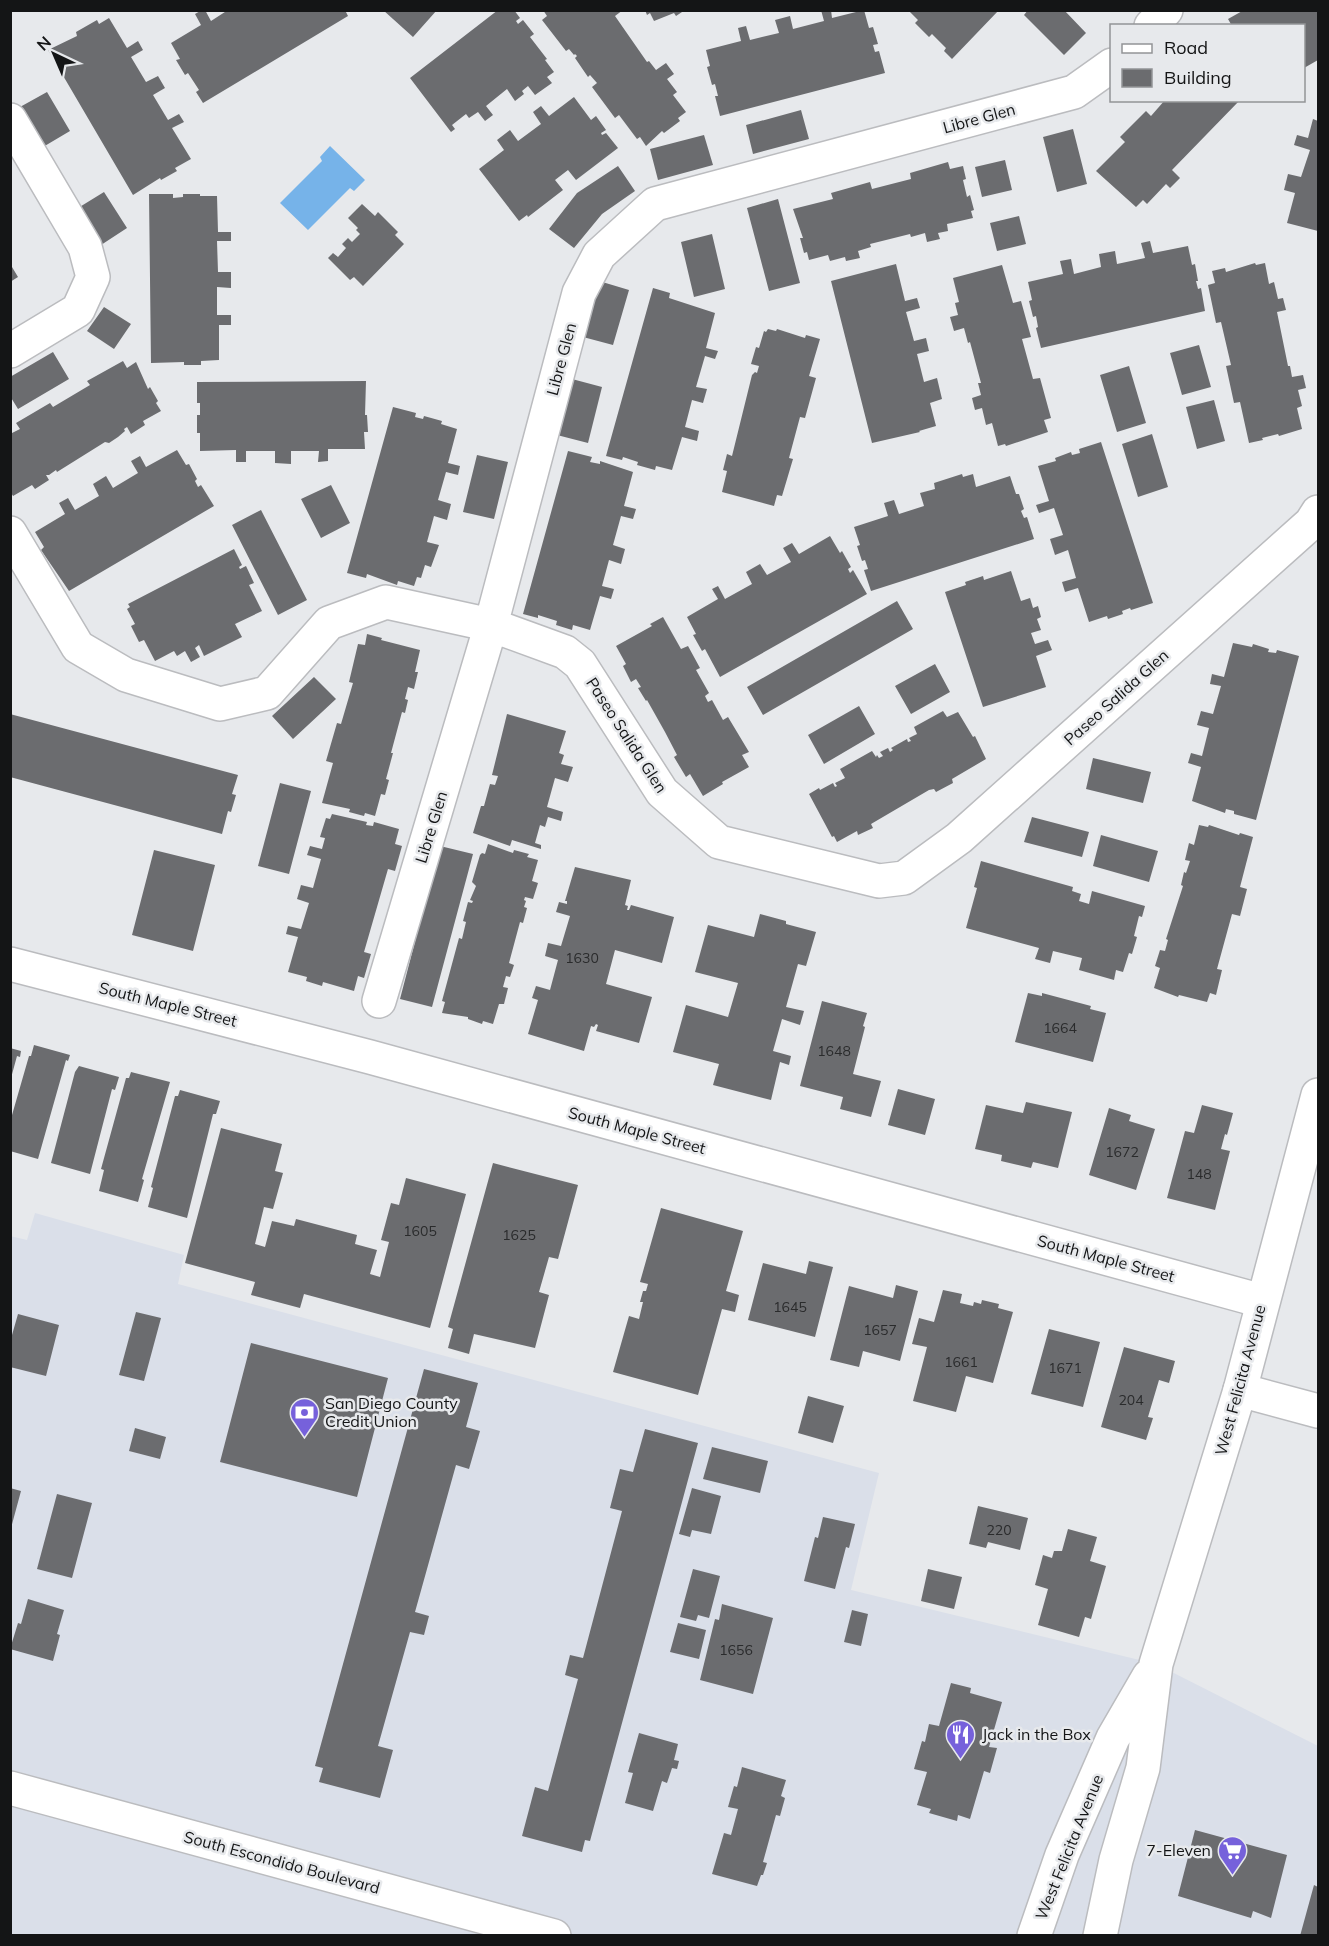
<svg xmlns="http://www.w3.org/2000/svg" width="1329" height="1946" font-family="Mulish,sans-serif">
  <style>
    .built { fill: #dadfe9 }
    .water { fill: #76b3e9 }
    .building { fill: #6b6c6f }
    .lines { fill: none; stroke-linecap: round; stroke-linejoin: round }
    .minor-casing { stroke: #bbbcbf; stroke-width: 36 }
    .secondary-casing { stroke: #bbbcbf; stroke-width: 36 }
    .minor { stroke: #fff; stroke-width: 33 }
    .secondary { stroke: #fff; stroke-width: 33 }
    .labels { text-anchor: middle; stroke-width: 5; stroke-linejoin: round; paint-order: stroke }
    .number-label { font-size: 14px; fill: #2a2b2c }
    .street-label { font-size: 16px; fill: #141516; stroke: #e7e9ec }
    .poi-label { font-size: 16px; fill: #141516; stroke: #e7e9ec; text-anchor: start }
  </style>
  <rect width="100%" height="100%" fill="#e7e9ec"/>
  <path class="built" d="M35,1213L184,1255L178,1284L879,1473L851,1590L1156,1664L1318,1746V1935H11L10,1236L27,1240Z"/>
  <path class="water" d="M330,146L365,180L354,191L350,188L308,230L280,203L322,161L320,157Z"/>
  <path class="building" d="M202,10H205L211,21L228,10H345L348,16L203,103L196,92L199,90L188,73L185,75L176,60L180,59L171,43L201,25L195,14Z
    M383,10H437L413,37Z
    M498,10H514L520,18L516,21L518,24L523,20L534,34L530,37L547,59L545,60L554,72L547,77L552,83L535,95L528,86L522,91L524,94L515,101L507,89L486,106L493,115L485,121L478,112L469,118L466,114L452,125L455,129L451,132L410,78Z
    M543,10H623L615,16L647,62L649,61L656,70L666,63L674,74L667,79L677,92L673,95L686,112L678,118L680,121L664,133L662,131L646,146L640,137L637,139L619,115L615,118L592,87L597,83L590,75L588,77L575,58L577,56L575,54L574,55L569,49L566,51L542,20L547,16Z
    M645,10H685L676,16L674,13L654,21L650,13L647,15Z
    M821,10H831L832,18L864,10L869,28L873,27L878,44L873,45L875,52L879,51L885,73L720,116L715,96H718L715,84L712,85L707,67L710,66L706,50L741,41L738,28L746,26L750,40L779,33L775,20L790,16L793,29L824,21Z
    M908,10H999L952,59L944,51L946,48L932,34L929,37L915,23L918,20Z
    M1028,10H1064L1086,33L1064,55L1024,15Z
    M1244,10H1318V60L1304,68V26H1232L1228,19Z
    M109,18L127,48L138,41L143,50L131,57L146,82L158,76L165,88L153,95L168,120L179,114L184,122L172,128L191,159L175,168L177,171L161,180L160,178L133,195L48,50L77,36L76,32L97,20L99,24Z
    M47,92L70,131L43,147L20,107Z
    M574,97L591,120L596,116L606,130L601,133L602,135L606,133L618,148L576,180L568,170L555,180L563,190L528,217L527,215L519,221L479,169L504,150L497,140L510,130L518,141L541,124L533,112L541,106L549,116Z
    M1165,100H1240L1172,170L1180,178L1170,188L1166,184L1147,204L1143,200L1136,207L1096,171L1125,142L1120,137L1146,111L1151,116Z
    M801,110L809,139L753,154L746,125Z
    M1313,119L1318,121V231L1287,223L1295,193L1284,190L1288,174L1301,177L1310,150L1294,145L1297,135L1308,138Z
    M1073,129L1087,184L1057,192L1043,137Z
    M704,135L713,165L658,180L650,149Z
    M1005,160L1012,190L982,197L975,167Z
    M948,162L950,169L963,166L966,179L963,180L967,197L970,195L974,210L971,211L973,218L947,224L948,231L938,233L940,239L927,242L925,233L911,237L910,234L870,244L871,247L858,251L860,258L846,261L845,257L830,261L828,255L809,260L807,252L804,253L800,238H803L793,209L833,199L831,193L870,182L872,189L911,179L910,173Z
    M618,166L635,191L602,214L574,248L549,229L577,193Z
    M104,192L127,228L101,245L78,208Z
    M149,194H173V198L183,197V194H200V196H217L218,232H231V241H217L218,272H231V288L217,287V315H231V325H219V360L201,361V365H184V362L151,363Z
    M778,199L800,283L769,291L747,208Z
    M362,204L375,216L378,212L398,232L395,235L404,244L363,286L354,277L350,280L328,258L333,253L338,257L346,248L342,244L348,238L352,242L360,234L356,230L358,228L348,218Z
    M1019,216L1026,244L997,251L990,223Z
    M712,234L725,289L694,297L681,242Z
    M1150,241L1153,253L1188,246L1192,265L1195,264L1198,281H1196L1198,289L1201,288L1205,311L1041,348L1036,328L1038,327L1036,316L1033,317L1029,301L1032,300L1028,282L1063,274L1060,261L1071,259L1074,274L1101,267L1099,254L1115,251L1117,264L1145,258L1141,243Z
    M1255,263L1256,265L1265,263L1269,284L1274,282L1278,299L1283,298L1286,310L1277,312L1288,366H1290L1292,377L1303,375L1306,388L1298,390L1302,406L1297,408L1302,429L1279,436L1278,434L1262,438L1263,440L1249,443L1240,402L1234,403L1226,366L1231,365L1221,322L1216,323L1208,285L1215,283L1212,271L1225,268L1226,272Z
    M896,264L905,301L917,298L920,308L906,312L914,341L926,338L929,351L917,354L924,382L937,378L942,399L930,403L936,426L919,431L920,432L872,443L831,281Z
    M1002,265L1013,303L1021,301L1031,337L1022,339L1033,379L1040,378L1051,418L1044,420L1048,432L1006,446L1005,444L998,446L992,423L986,425L982,408L975,410L972,398L981,395L978,383H981L970,342L968,343L964,328L954,331L950,317L958,315L955,303L959,302L953,278Z
    M12,267L18,277L10,282V268Z
    M599,281L629,290L613,345L583,337Z
    M653,288L670,293L669,298L715,313L706,348L718,351L715,359L705,356L696,387L707,389L703,403L692,400L685,427L699,431L697,441L682,437L672,470L656,466L655,470L637,465L638,462L623,457L622,460L606,456Z
    M104,307L131,324L114,349L87,331Z
    M768,329L776,331L777,329L805,338L806,335L820,339L809,376L816,378L805,418L800,417L789,458L793,459L782,496L777,495L774,506L722,492L727,471L723,470L727,454L732,456L752,375L755,372L757,373L759,366L751,364L756,347L759,348L764,331L766,332Z
    M1199,345L1211,387L1182,395L1170,353Z
    M53,352L69,379L18,409L10,396V377Z
    M123,361L127,368L136,362L148,389L150,387L158,401L156,403L161,411L143,421L145,425L131,434L127,427L124,429L125,431L118,437L109,443L105,442L57,472L56,470L49,475H46L49,480L35,489L32,485L13,496L10,491V434L20,429L16,423L50,403L53,407L90,385L87,381Z
    M1129,366L1146,423L1117,432L1100,375Z
    M572,379L602,387L588,443L557,435Z
    M366,381L365,415H367L368,432H364L365,449H328V461L318,462L319,451H291V464L275,463V451H246V462H236V450L200,451V433H197V415H200V403H197V382Z
    M1214,400L1225,441L1197,449L1186,407Z
    M393,407L416,413L415,417L423,419L424,416L442,421L441,424L457,429L448,463L460,466L458,475L446,472L438,500L451,504L447,520L434,516L427,542L439,545L431,567L425,565L421,578L417,577L414,586L398,581L397,585L367,574L366,578L347,573Z
    M1152,434L1168,487L1138,497L1122,444Z
    M1101,442L1153,603L1131,610L1130,608L1122,611L1123,614L1108,619L1107,616L1089,622L1078,588L1065,592L1062,582L1076,578L1068,550L1055,555L1050,539L1063,535L1054,508L1039,513L1036,505L1049,501L1038,466L1056,461L1055,458L1071,452L1072,455L1080,453L1079,449Z
    M177,450L186,465L189,464L197,479L195,481L198,487L201,485L214,506L69,591L41,550L44,547L35,532L65,514L59,503L68,498L75,510L99,496L93,484L106,476L113,488L138,473L131,461L140,456L146,467Z
    M568,451L592,457L590,462L600,464V461L633,472L624,506L636,509L633,519L621,516L613,545L625,549L621,564L609,560L602,586L614,589L611,599L600,596L590,630L573,625L572,630L556,625L557,621L538,615V618L523,614Z
    M477,455L508,462L494,519L463,512Z
    M962,474L963,477L973,474L976,487L1010,476L1016,494H1019L1024,509L1021,511L1024,518L1027,517L1034,539L871,591L864,570L868,569L865,560L862,561L857,546L860,545L854,527L888,516L884,503L894,500L899,514L924,506L920,493L935,489L934,483Z
    M331,485L350,523L321,538L301,499Z
    M261,510L307,600L278,615L232,525Z
    M830,536L840,553L842,551L851,567L848,569L850,573L853,570L867,594L720,677L705,649L702,651L693,635L696,634L687,617L718,599L712,589L718,586L725,599L752,584L746,572L760,564L767,575L791,562L783,548L792,543L799,554Z
    M234,549L242,565L239,567L240,569L246,566L254,583L249,585L262,611L235,624L242,637L204,656L199,645L195,648L200,657L191,662L185,651L177,656L174,651L155,661L144,640L139,642L131,626L135,624L127,609L130,607L128,604Z
    M1011,571L1021,601L1030,598L1033,608L1038,606L1041,617L1037,619L1041,630L1031,633L1035,644L1048,640L1052,650L1036,656L1046,687L983,707L945,592L966,585L965,582L983,576L984,580Z
    M897,601L913,629L763,715L747,687Z
    M663,617L681,649L688,646L700,668L696,670L709,693L705,696L708,702L712,700L723,720L728,717L749,752L742,755L749,767L722,782L723,784L703,796L690,774L686,777L674,757L677,755L665,732L647,700L646,701L638,688L641,687L636,679L631,682L623,666L626,664L616,646L652,626L650,624Z
    M367,634L382,638L381,640L420,650L415,672H418L414,689L408,687L405,699L408,700L405,713L402,712L391,753H393L386,779L389,780L385,795L381,794L375,816L365,813L364,816L349,812L350,809L322,803L333,763L326,761L337,723L341,724L353,683L349,682L358,644L365,645Z
    M1233,643L1252,647L1253,644L1269,649L1268,652L1276,653L1277,650L1299,656L1256,820L1234,814V811L1226,809L1225,813L1192,801L1201,767L1188,763L1191,753L1202,756L1209,728L1197,725L1201,711L1213,714L1221,686L1210,684L1212,674L1224,677Z
    M935,664L950,692L911,714L895,686Z
    M314,677L336,699L293,739L272,716Z
    M859,706L875,734L824,764L808,735Z
    M943,711L947,717L958,712L973,737L975,736L986,759L952,779L953,783L936,792L934,789L929,790L871,824L873,828L858,835L857,831L837,842L834,836L832,837L809,794L819,788L820,790L833,783L835,787L837,786L835,783L845,778L840,769L872,751L876,757L877,755L879,758L883,756L880,752L888,748L890,752L893,750L891,748L907,739L908,742L911,741L909,738L917,734L914,727Z
    M10,714L238,775L232,794L236,795L231,812L228,811L222,834L10,777Z
    M507,714L566,731L559,753L564,755L561,764L573,767L568,782L555,778L547,807L563,812L561,821L548,817L545,827L540,825L535,843L541,845V849L512,840L510,846L473,833L481,806H484L490,784L495,785L498,776L492,775Z
    M1093,758L1151,772L1143,803L1086,789Z
    M280,783L311,791L289,874L258,866Z
    M332,814L367,822L366,825L373,826L374,822L399,829L395,844L402,846L395,871L388,869L364,952L371,954L364,978L358,976L354,991L323,982L322,986L306,981L307,977L288,972L298,937L286,934L288,926L301,929L309,903L297,899L301,885L313,888L321,859L307,855L310,846L322,849L325,838L320,837L326,818L330,819Z
    M1032,817L1089,832L1082,857L1024,842Z
    M1199,825L1208,827L1209,825L1239,835L1240,833L1253,837L1240,887L1247,889L1240,916L1232,914L1217,969L1222,970L1216,995L1210,993L1207,1002L1179,995L1178,997L1154,988L1160,968L1155,966L1160,950L1165,951L1168,940L1166,939L1183,886L1181,885L1184,872L1186,873L1190,861L1185,860L1189,843L1194,845Z
    M1101,835L1158,851L1149,882L1093,866Z
    M488,844L513,853L514,850L529,854L527,857L538,860L532,881L538,883L533,899L525,897L524,900L526,901L524,907L527,908L523,923L520,922L509,963L514,965L510,977L506,976L503,987L508,988L504,1004H499L493,1024L483,1021L482,1024L468,1019V1017L442,1013L445,1002L442,1001L459,938L462,939L466,922L463,921L468,902L472,903L473,901L470,900L476,886L472,882L480,855L482,853L485,854Z
    M440,846L473,854L432,1007L400,999Z
    M154,850L215,865L193,951L132,935Z
    M981,861L1073,887L1072,891L1081,894L1079,901L1089,904L1092,891L1145,906L1142,917L1139,916L1134,936L1137,937L1132,954L1129,953L1123,972L1116,970L1114,980L1079,970L1082,958L1053,951L1050,963L1035,959L1039,948L966,928L977,888L974,887Z
    M575,867L631,880L625,905L628,906L627,910H629L631,905L674,917L662,963L615,950L606,984L652,997L639,1043L596,1031L598,1025L596,1024L594,1027L591,1026L584,1051L528,1034L538,1000L532,998L536,986L550,990L558,960L545,956L548,943L561,946L570,916L556,912L559,902L567,904V901H565Z
    M760,914L786,921V924L816,932L806,966L798,964L786,1007L804,1011L800,1025L782,1019L773,1051L791,1056L789,1065L780,1062L771,1100L713,1085L719,1064L673,1052L686,1005L728,1017L738,983L695,972L708,925L754,937Z
    M1028,993L1042,996V993L1091,1006L1090,1009L1106,1013L1093,1062L1015,1042Z
    M822,1001L867,1013L863,1026L865,1027L853,1074L881,1081L871,1117L840,1109L843,1097L800,1086Z
    M34,1045L70,1055L68,1061L66,1060L38,1159L10,1151V1122L29,1056H31Z
    M10,1048L21,1051L20,1057L17,1056L11,1078Z
    M79,1066L119,1077L115,1090L112,1089L90,1174L51,1163L75,1072Z
    M131,1072L170,1082L142,1179L144,1180L138,1202L99,1191L104,1170L101,1169L126,1078H129Z
    M898,1089L935,1099L925,1135L888,1125Z
    M180,1090L220,1101L216,1114H213L187,1218L148,1207L153,1188L151,1187L175,1096H178Z
    M1026,1102L1072,1112L1058,1168L1033,1162L1031,1168L1001,1161L1002,1155L975,1149L986,1105L1023,1113Z
    M1202,1105L1233,1113L1227,1135L1225,1134L1221,1149L1230,1151L1215,1210L1167,1198L1185,1131L1194,1133Z
    M1109,1108L1131,1115L1129,1121L1155,1129L1136,1190L1089,1175Z
    M221,1128L282,1144L275,1171L283,1173L273,1209L264,1207L255,1244L265,1247L272,1221L294,1226L296,1219L357,1235L355,1244L377,1250L370,1274L380,1277L389,1242L381,1240L391,1203L399,1205L406,1178L466,1194L430,1328L304,1294L300,1308L251,1295L255,1282L185,1263Z
    M493,1163L578,1185L558,1259L549,1257L539,1292L549,1295L535,1348L474,1334L469,1354L448,1348L453,1329L448,1327Z
    M661,1208L743,1231L726,1291L739,1295L735,1312L722,1309L698,1395L613,1372L629,1316L639,1319L643,1302H640L643,1291H646L648,1284L640,1282Z
    M809,1261L833,1267L815,1337L748,1320L763,1263L806,1274Z
    M896,1285L918,1291L900,1361L863,1351L859,1367L830,1360L849,1286L893,1298Z
    M943,1290L962,1294L960,1303L973,1306L974,1302L981,1304L982,1300L999,1304L998,1308L1013,1312L993,1383L966,1376L956,1412L913,1401L927,1347L912,1344L919,1318L934,1322Z
    M136,1312L161,1318L144,1381L119,1375Z
    M18,1314L59,1325L46,1376L10,1367V1342Z
    M1049,1329L1100,1342L1083,1407L1031,1394Z
    M251,1343L388,1378L357,1497L220,1462Z
    M1124,1347L1175,1361L1169,1383L1159,1380L1148,1417L1153,1418L1146,1440L1101,1427Z
    M424,1369L478,1383L466,1427L480,1431L469,1469L456,1465L415,1612L429,1616L424,1635L410,1632L378,1746L393,1750L380,1798L319,1782L323,1768L315,1766Z
    M808,1396L844,1406L833,1443L798,1433Z
    M135,1428L166,1437L160,1459L129,1451Z
    M645,1429L698,1443L590,1841L585,1840L582,1852L522,1836L535,1787L548,1791L578,1679L565,1675L570,1655L583,1658L622,1511L610,1508L620,1469L633,1472Z
    M712,1447L768,1461L760,1493L703,1479Z
    M10,1488L21,1491L11,1528L10,1527Z
    M692,1488L721,1496L711,1534L692,1530L690,1537L679,1534Z
    M57,1494L92,1503L72,1578L37,1569Z
    M978,1506L1028,1518L1020,1550L988,1542L986,1548L969,1544Z
    M823,1517L855,1524L849,1548L846,1547L835,1589L804,1581L815,1537L818,1538Z
    M1068,1529L1097,1537L1090,1561L1106,1566L1091,1619L1085,1617L1079,1637L1038,1625L1048,1589L1035,1585L1043,1555L1052,1558L1054,1551H1062Z
    M693,1569L720,1576L709,1618L698,1615L696,1621L680,1617Z
    M928,1569L962,1577L954,1609L921,1601Z
    M28,1599L64,1610L57,1634L60,1635L53,1661L10,1649L18,1623L21,1624Z
    M722,1604L773,1618L753,1694L700,1680L715,1619L719,1620Z
    M852,1610L868,1614L861,1646L844,1642Z
    M678,1623L706,1630L699,1659L670,1652Z
    M951,1683L971,1688L970,1693L1002,1702L989,1747L997,1748L990,1773L984,1771L970,1819L958,1815L957,1821L929,1813L931,1809L917,1805L927,1772L914,1769L922,1741L925,1742L929,1724L939,1726Z
    M639,1733L678,1744L674,1760L679,1761L677,1769L672,1768L667,1783L662,1781L653,1811L625,1803L633,1773L628,1772Z
    M742,1767L786,1780L781,1796L785,1798L780,1816L776,1815L763,1862L767,1863L763,1875H761L757,1886L712,1874L724,1833L731,1835L738,1809L728,1807L734,1786L737,1787Z
    M1195,1830L1287,1855L1271,1918L1253,1911L1251,1918L1178,1896Z
    M1314,1885L1318,1887V1936H1300Z"/>
  <g class="lines">
    <defs>
      <path id="minor" d="M1151,26L1166,10
        M10,120L85,247L93,277L78,310L10,351
        M10,533L78,647L126,675L220,704L267,693L329,623L386,602L491,625L565,652L580,664L662,792L719,842L879,881L904,878L959,838L1311,523L1318,512
        M10,964L370,1057L1262,1301
        M379,1001L491,625L579,293L599,255L655,204L1074,92L1112,65
        M1240,1390L1318,1411"/>
      <path id="secondary" d="M10,1788L554,1936
        M1034,1936L1062,1855L1113,1738L1149,1676
        M1100,1936L1116,1860L1143,1768L1156,1664L1240,1390L1318,1095"/>
    </defs>
    <use href="#minor" class="minor-casing"/>
    <use href="#secondary" class="secondary-casing"/>
    <use href="#minor" class="minor"/>
    <use href="#secondary" class="secondary"/>
  </g>
  <defs>
    <symbol id="bank-pin" viewBox="-11 -11 22 30"><path d="M0 17L-7.5 6A9.5 9.5 0 1 1 7.5 6Z" fill="#7661db" stroke="#e7e9ec"/><path d="M-6-4H6V4H-6ZM0-2.3a2.3 2.3 0 1 0 0 4.6a2.3 2.3 0 1 0 0-4.6Z" fill="#fff"/></symbol>
    <symbol id="restaurant-pin" viewBox="-11 -11 22 30"><path d="M0 17L-7.5 6A9.5 9.5 0 1 1 7.5 6Z" fill="#7661db" stroke="#e7e9ec"/><path d="M-5-6h1v4h1v-4h1v4h1v-4h1v5L-1.5 .5V6h-2V.5L-5-1ZM5-6V6H3V1.5H1.5Q1.5-4 5-6Z" fill="#fff"/></symbol>
    <symbol id="supermarket-pin" viewBox="-11 -11 22 30"><path d="M0 17L-7.5 6A9.5 9.5 0 1 1 7.5 6Z" fill="#7661db" stroke="#e7e9ec"/><path d="M-6-5.5h2.5l.6 2H6L4.5 2H-2.5L-4.4-4H-6ZM-1.5 3.2a1.3 1.3 0 1 0 .1 0ZM3 3.2a1.3 1.3 0 1 0 .1 0Z" fill="#fff"/></symbol>
  </defs>
  <g fill-rule="evenodd">
    <use href="#bank-pin" x="288" y="1396" width="33" height="45"/>
    <use href="#restaurant-pin" x="944" y="1718" width="33" height="45"/>
    <use href="#supermarket-pin" x="1216" y="1834" width="33" height="45"/>
  </g>
  <g class="labels">
    <g class="number-label">
      <text x="582" y="963">1630</text>
      <text x="1060" y="1033">1664</text>
      <text x="834" y="1056">1648</text>
      <text x="1122" y="1157">1672</text>
      <text x="1199" y="1179">148</text>
      <text x="420" y="1236">1605</text>
      <text x="519" y="1240">1625</text>
      <text x="790" y="1312">1645</text>
      <text x="880" y="1335">1657</text>
      <text x="961" y="1367">1661</text>
      <text x="1065" y="1373">1671</text>
      <text x="1131" y="1405">204</text>
      <text x="999" y="1535">220</text>
      <text x="736" y="1655">1656</text>
    </g>
    <g class="street-label">
      <text transform="translate(979 118) rotate(-15)" y="6">Libre Glen</text>
      <text transform="translate(561 359) rotate(-75)" y="6">Libre Glen</text>
      <text transform="translate(1116 697) rotate(-42)" y="6">Paseo Salida Glen</text>
      <text transform="translate(627 735) rotate(57)" y="6">Paseo Salida Glen</text>
      <text transform="translate(431 827) rotate(-73)" y="6">Libre Glen</text>
      <text transform="translate(168 1004) rotate(14)" y="6">South Maple Street</text>
      <text transform="translate(637 1130) rotate(15)" y="6">South Maple Street</text>
      <text transform="translate(1106 1258) rotate(15)" y="6">South Maple Street</text>
      <text transform="translate(1240 1380) rotate(-75)" y="6">West Felicita Avenue</text>
      <text transform="translate(1069 1847) rotate(-68)" y="6">West Felicita Avenue</text>
      <text transform="translate(282 1862) rotate(15)" y="6">South Escondido Boulevard</text>
    </g>
    <g class="poi-label">
      <text x="325" y="1409">San Diego County<tspan x="325" dy="18">Credit Union</tspan></text>
      <text x="982" y="1740">Jack in the Box</text>
      <text x="1211" y="1856" text-anchor="end">7-Eleven</text>
    </g>
  </g>
  <rect width="1329" height="1946" fill="none" stroke="#141516" stroke-width="24"/>
  <rect x="1110" y="24" width="195" height="78" fill="#e7e9ec" stroke="#939496" stroke-width="1.5"/>
  <rect x="1122" y="44" width="30" height="9" fill="#ffffff" stroke="#939496" stroke-width="1.5"/>
  <text x="1164" y="54" font-size="18" fill="#141516">Road</text>
  <rect x="1122" y="69" width="30" height="18" fill="#6b6c6f" stroke="#939496" stroke-width="1.5"/>
  <text x="1164" y="84" font-size="18" fill="#141516">Building</text>
  <g transform="translate(54 54) rotate(316)" stroke="#e7e9ec" stroke-width="4.5" paint-order="stroke">
  <path d="M0-4.5L10 22L0 15L-10 22Z" fill="#141516"/>
  <text y="-9" font-size="16" font-weight="bold" text-anchor="middle" fill="#141516">N</text>
  </g>
</svg>
